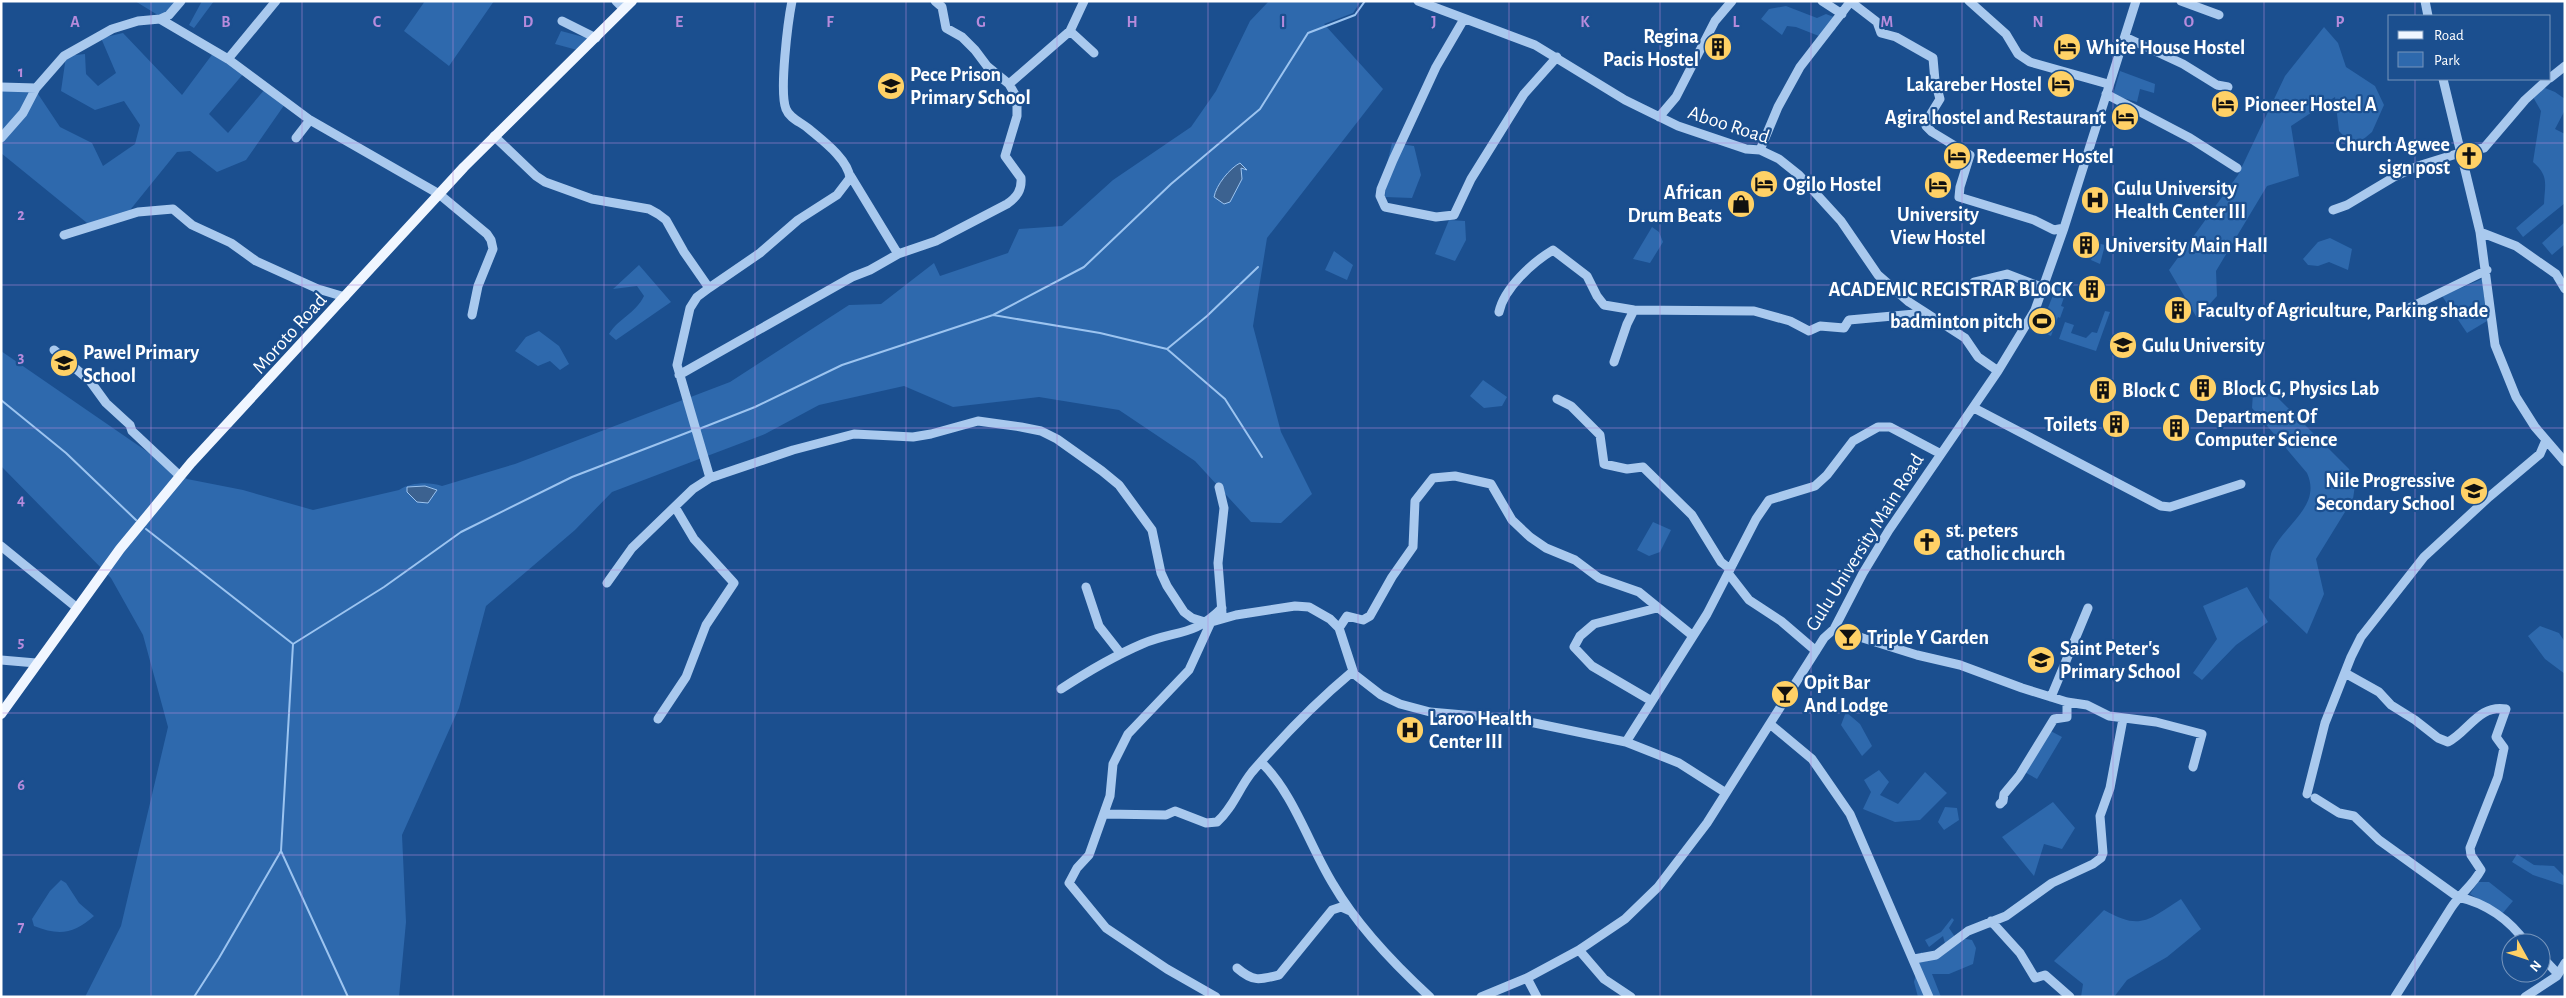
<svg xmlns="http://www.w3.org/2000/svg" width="2566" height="998" font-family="'Alegreya Sans',sans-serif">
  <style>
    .green { fill: #2e69ad }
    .water { fill: #3c6290; stroke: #9cc4f0 }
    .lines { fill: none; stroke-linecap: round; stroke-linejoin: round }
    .stream { stroke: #9cc4f0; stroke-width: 2 }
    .minor { stroke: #a9c9ee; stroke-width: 9 }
    .major { stroke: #f0f6ff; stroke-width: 10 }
    .grid { fill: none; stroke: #b68bdc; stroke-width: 1; stroke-opacity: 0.55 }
    .labels { text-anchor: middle; stroke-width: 4.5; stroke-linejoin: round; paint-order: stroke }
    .poi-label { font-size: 20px; font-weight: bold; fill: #fff; stroke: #1b4f8f; text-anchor: start }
    .street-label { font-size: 20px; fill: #fff; stroke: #1b4f8f }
    .grid-label { font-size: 16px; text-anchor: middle; font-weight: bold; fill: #b68bdc; stroke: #1b4f8f; stroke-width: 4.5; stroke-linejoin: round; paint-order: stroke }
  </style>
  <rect width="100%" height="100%" fill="#1b4f8f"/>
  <path class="green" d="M135,1H179L161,17Z
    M202,1H214L194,28L189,25Z
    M425,1H494L449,66L404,31Z
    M1269,1H1361L1353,13L1324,24L1383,89L1267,238L1253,326L1281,432L1312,494L1281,523L1251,522L1195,461L1119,410L1039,397L953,407L904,386L819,405L765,434L612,492L575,530L486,606L459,708L402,835L406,922L399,997H85L121,926L168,727L143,635L111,578L1,466V351L187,479L243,490L313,510L399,490C412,482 429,482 442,486L515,464L730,382L849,305L881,304L934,263L940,276L1008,253L1019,229L1062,226L1113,180L1191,127L1216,91L1250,21Z
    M1786,6L1817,18L1826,14L1839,19L1835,30L1824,38L1796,27L1787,26L1782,35L1761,19L1769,9Z
    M2324,27L2338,43L2346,67L2375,86L2384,105L2372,132L2354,147L2339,131L2335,97L2291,126L2299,176L2267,186L2216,271L2217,296L2197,318L2169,270L2238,175L2285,76Z
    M561,31L591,39L581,51L555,44Z
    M123,33L182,95L214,52L244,73L209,114L228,133L265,89L285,104L246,160L217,172L190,151L177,152L126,215L92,227L1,153V88L36,91L60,127L92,143L103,166L135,144L140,125L124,101L95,110L61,91L66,56L85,54L86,74L98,86L116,73L101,38Z
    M2120,71L2155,84L2154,93L2140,89L2137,102L2113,95Z
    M2540,86L2555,92L2565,99V110L2555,129L2565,134V203L2523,237L2516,228L2544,204C2545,183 2549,176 2533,162L2541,111L2533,97Z
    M1392,143L1414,146L1421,175L1412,198L1385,197L1387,164Z
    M1449,220L1465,221L1466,240L1455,261L1435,254Z
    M2565,222V244L2552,255L2542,243Z
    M1652,227L1659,232L1663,242L1650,263L1633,259Z
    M2330,238L2352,249L2348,270L2329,262L2318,266L2308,265L2303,259L2318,242Z
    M2097,243L2105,245L2100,264L2091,260Z
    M1334,251L1353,265L1347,280L1325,270Z
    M639,265L671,302L616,340L609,334C619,318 635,314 644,296L637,286L613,289Z
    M2482,279L2487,321L2467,333L2442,296Z
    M2058,283L2068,286L2061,306L2064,307L2060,318L2058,317L2051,336L2042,332L2041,325Z
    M2105,311L2110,312L2096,351L2059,339L2065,322L2074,325L2071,333L2086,338L2092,332L2097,333Z
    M539,331L559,346L569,364L560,370L550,361L538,366L515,351L526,337Z
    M1483,380L1507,397L1502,406L1484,408L1470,396Z
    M2253,393L2274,394L2349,469L2355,485L2353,499L2316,559L2324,594L2307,634L2269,598C2270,587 2268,560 2272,551C2285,524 2322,506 2307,473L2252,408Z
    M1653,522L1671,530L1660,552L1649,556L1637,550Z
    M2247,587L2268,622L2236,645L2202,680L2193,673L2217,639L2203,606Z
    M2540,626L2559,633L2565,642V674L2545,659L2528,636Z
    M1846,712L1860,724L1872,746L1862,756L1841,725Z
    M2045,728L2062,737L2037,779L2019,769Z
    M1879,770L1889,782L1880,795L1898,804L1925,772L1947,793L1920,820L1895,822L1863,809L1871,792L1864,780Z
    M2053,802L2075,828L2062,849L2044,844L2034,876L2002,837Z
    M1945,807L1957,808L1959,820L1944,830L1938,822Z
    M2517,854L2534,865L2554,866L2565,877L2563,885L2533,875L2512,862Z
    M61,880L66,883L79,903L94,916C74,934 59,936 34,926L32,919L50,891Z
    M2478,882H2489L2513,901L2502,914L2470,894Z
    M2181,899L2201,929L2167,957L2127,980L2114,997H2081L2083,984L2054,961L2104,910C2141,931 2148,920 2181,899Z
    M1952,918L1954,920L1949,928L1955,937L1972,940L1976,948L1973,964L1949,974H1932L1941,997H1918L1914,982L1921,952L1931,960L1947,951L1943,936L1929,947L1925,940L1941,932Z"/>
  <path class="water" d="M1240,163L1247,170L1241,168L1242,179L1230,202L1224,204L1214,197C1216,185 1230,168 1240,163Z
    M425,486L437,490L428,503L417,502L407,492V487Z"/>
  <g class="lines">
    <path class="stream" d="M993,315L1100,333L1167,349L1207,316L1258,267
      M1167,349L1225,399L1262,457
      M1,400L66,453L136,520
      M699,429L755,407L842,365L993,315L1084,267L1171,184L1260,109L1308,33L1355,15L1365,1
      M146,529L293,644
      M293,644L384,587L461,532L572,477L694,430
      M281,851L348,997
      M194,997L219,958L281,851L293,644"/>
    <path class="minor" d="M276,1L228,59L310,120L439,194L487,234L491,240L493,249L478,286L472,315
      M616,1L624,9
      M1418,1L1535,45L1625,100L1678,126L1746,149L1760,150L1779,159L1799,175L1841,221L1878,275L1909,302L1965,338L1978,357L1998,371
      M1822,1L1842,14
      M1969,1L2006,34L2018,54L2030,62L2108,84
      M2181,1L2219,15
      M2425,1L2428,16
      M1851,2L1877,22L1881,33L1896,37L1933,58L1935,81L1940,99L1927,120L1926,126L1932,132L1970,155L1960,187L1959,197L2034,220L2054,230L2064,228
      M160,19L228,59
      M1464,19L1436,67L1393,160L1381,189L1380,196L1385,207L1436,217L1454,215L1471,179L1524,94L1557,57
      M562,21L596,38
      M1070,31L1094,53
      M2125,37L2183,64L2217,85L2228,87
      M2550,78L2565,66
      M2443,79L2480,232L2495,345L2516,397L2535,427L2565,462
      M1009,84L1070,31L1084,1
      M1,87L36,88
      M2106,94L2190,138L2237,168
      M1659,117L1676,97L1715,21L1732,1
      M494,136L536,176L545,182L592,199L649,209L658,214L666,220L684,252L709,288L697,297L690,308L677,365L710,478
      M1,138L23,113L36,88L64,56L112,29L138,21L160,19L169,15L181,1
      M296,138L310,120
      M1760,150L1778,107L1800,67L1851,1
      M850,175L898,254L936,241L1007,204C1017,197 1022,190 1021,178L1005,156L1017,116V98L1009,84L987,66L975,50L962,37L946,28L942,7L935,1
      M2333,210L2347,205L2394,177L2418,166L2463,152L2484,148L2525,100L2548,79
      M2480,232L2516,246L2556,274L2565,289
      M64,235L138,212L173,209L192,225L231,243L256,261L318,289L345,297
      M1974,282L2007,274L2044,288
      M709,288L760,253L798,220L837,195L850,178C848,159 822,140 809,129C801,122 790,119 786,109C779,92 788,21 792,1
      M2407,309L2487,270
      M1499,312C1504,288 1533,262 1553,250L1587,276L1597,296L1604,305L1634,310L1754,311L1790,321L1809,331L1820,326L1844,328L1849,320L1926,313
      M54,350L90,381L106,403L130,425L132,431L180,476
      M1614,362L1627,324L1634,310
      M679,375L852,277L870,270L898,254
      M1557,399L1571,406L1600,435L1604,464L1627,469L1643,467L1692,515L1721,562L1730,569
      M1974,408L2161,506L2170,507L2241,484
      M1219,487L1224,508L1218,563L1222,613
      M1,546L76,607
      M1728,573L1749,600L1781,621L1816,651
      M607,583L632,548L693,489L710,478L793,450L854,434L913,437L931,434L978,421L1021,427L1041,431L1057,439L1102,471L1119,485L1152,530L1161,573L1167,586L1184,612L1192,618L1208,623L1236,615L1295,606L1309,607L1330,619L1339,628L1354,674L1381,695L1400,704L1430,712L1520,720L1626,742L1679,763L1726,793
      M1086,587L1099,626L1121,654
      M1211,622L1189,670L1128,734L1113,764L1110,796L1089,855L1077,868L1069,883L1106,928L1167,969L1216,997
      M1339,628L1347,616L1363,620L1370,616L1392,577L1413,547L1415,501L1433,478L1455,476L1491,484L1512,520L1530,537L1546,548L1575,560L1599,578L1639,592L1693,636
      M1834,629L1917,655L1960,665L2022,688L2067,702L2087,705L2109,716L2156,722L2202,734L2193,767
      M1,660L36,663
      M2345,673L2379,692L2391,705L2415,720L2438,738L2448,742C2468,732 2479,704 2506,709L2496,737L2504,748L2498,777L2470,848L2471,855L2481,870C2473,885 2460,894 2451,908L2395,997
      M1061,689C1087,672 1114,656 1142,644C1175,630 1194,637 1222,608
      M2051,697L2088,608
      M1650,700L1592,666L1574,647L1580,636L1594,624L1657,608
      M658,719L686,677L706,625L734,583L694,539L675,507
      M1770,724L1812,759L1850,814L1929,997
      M1626,742L1707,614L1756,519L1769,500L1815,486L1827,475L1853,441L1878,427H1890L1941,454
      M1261,762C1294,794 1309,845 1333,884C1358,927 1394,964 1430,997
      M2307,794L2325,723L2351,657L2361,637L2424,557L2489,497L2540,454L2546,440
      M2315,798L2339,813L2354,816L2379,840L2458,897C2486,903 2510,920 2526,943
      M2000,804L2003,801L2004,794L2019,776L2054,719L2067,717V702
      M1105,814L1166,815L1175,811L1206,823L1217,822C1233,808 1239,788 1252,772C1283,736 1316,702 1352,672
      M1991,921L2020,953L2035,978L2045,975L2070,997
      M1579,950L1604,979L1631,997
      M2541,956L2558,974
      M1914,959L1936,955L1968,931L2006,916L2052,883L2093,864L2101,858L2103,853L2100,816L2110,788L2123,719
      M1237,968C1253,982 1260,980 1279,975L1332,910L1341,907L1350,911
      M1527,978L1537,997
      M1481,997L1527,978L1579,950L1625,919L1658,887L1707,823L1824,638L1834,629L1863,573L1889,530L1998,371L2035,310L2064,228L2136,1
      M2525,997L2557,976L2565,963"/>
    <path class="major" d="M1,714L120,549L191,463L464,167L632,1"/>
  </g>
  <path class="grid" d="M151,1V997M302,1V997M453,1V997M604,1V997M755,1V997M906,1V997M1057,1V997M1208,1V997M1358,1V997M1509,1V997M1660,1V997M1811,1V997M1962,1V997M2113,1V997M2264,1V997M2415,1V16M2415,79V997M1,143H2565M1,285H2565M1,428H2565M1,570H2565M1,713H2565M1,855H2565"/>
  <defs>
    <symbol id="building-disc" viewBox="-11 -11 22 22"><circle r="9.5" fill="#ffd166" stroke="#1b4f8f"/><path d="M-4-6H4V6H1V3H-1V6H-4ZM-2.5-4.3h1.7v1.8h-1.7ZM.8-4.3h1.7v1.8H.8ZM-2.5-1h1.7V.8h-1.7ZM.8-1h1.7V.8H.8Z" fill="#111"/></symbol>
    <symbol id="hotel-disc" viewBox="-11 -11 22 22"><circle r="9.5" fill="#ffd166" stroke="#1b4f8f"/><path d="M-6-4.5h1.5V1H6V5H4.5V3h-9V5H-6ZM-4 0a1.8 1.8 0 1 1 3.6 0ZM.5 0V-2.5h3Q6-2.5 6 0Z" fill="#111"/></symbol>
    <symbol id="school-disc" viewBox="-11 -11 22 22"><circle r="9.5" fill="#ffd166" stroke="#1b4f8f"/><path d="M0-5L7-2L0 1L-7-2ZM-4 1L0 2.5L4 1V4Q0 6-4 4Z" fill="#111"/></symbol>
    <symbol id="church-disc" viewBox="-11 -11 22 22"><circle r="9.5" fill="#ffd166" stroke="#1b4f8f"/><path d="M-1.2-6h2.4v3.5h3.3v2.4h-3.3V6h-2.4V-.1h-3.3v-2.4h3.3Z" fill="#111"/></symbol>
    <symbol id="hospital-disc" viewBox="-11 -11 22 22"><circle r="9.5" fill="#ffd166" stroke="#1b4f8f"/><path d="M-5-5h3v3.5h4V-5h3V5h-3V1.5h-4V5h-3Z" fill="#111"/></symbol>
    <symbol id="shop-disc" viewBox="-11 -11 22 22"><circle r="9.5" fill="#ffd166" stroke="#1b4f8f"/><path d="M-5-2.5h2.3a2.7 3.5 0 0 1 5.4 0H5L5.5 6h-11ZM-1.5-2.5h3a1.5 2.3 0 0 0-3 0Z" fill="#111"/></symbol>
    <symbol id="stadium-disc" viewBox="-11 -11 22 22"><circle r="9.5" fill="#ffd166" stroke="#1b4f8f"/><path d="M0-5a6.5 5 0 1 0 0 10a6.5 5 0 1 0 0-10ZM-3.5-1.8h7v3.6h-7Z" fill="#111"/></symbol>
    <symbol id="university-disc" viewBox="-11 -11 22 22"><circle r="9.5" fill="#ffd166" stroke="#1b4f8f"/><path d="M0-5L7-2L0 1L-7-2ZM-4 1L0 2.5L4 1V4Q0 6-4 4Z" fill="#111"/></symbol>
    <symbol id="bar-disc" viewBox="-11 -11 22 22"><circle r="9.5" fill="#ffd166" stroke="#1b4f8f"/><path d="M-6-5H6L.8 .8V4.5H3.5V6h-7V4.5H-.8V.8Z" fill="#111"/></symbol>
  </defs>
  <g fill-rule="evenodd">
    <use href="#building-disc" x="1702" y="31" width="32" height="32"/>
    <use href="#hotel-disc" x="2051" y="31" width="32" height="32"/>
    <use href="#hotel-disc" x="2045" y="68" width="32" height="32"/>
    <use href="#school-disc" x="875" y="70" width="32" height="32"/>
    <use href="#hotel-disc" x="2209" y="88" width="32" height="32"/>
    <use href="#hotel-disc" x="2109" y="101" width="32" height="32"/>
    <use href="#hotel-disc" x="1941" y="140" width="32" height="32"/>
    <use href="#church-disc" x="2453" y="140" width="32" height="32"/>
    <use href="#hotel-disc" x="1748" y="168" width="32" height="32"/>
    <use href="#hotel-disc" x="1922" y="169" width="32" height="32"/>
    <use href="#hospital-disc" x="2079" y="184" width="32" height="32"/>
    <use href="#shop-disc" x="1725" y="188" width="32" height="32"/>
    <use href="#building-disc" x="2070" y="229" width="32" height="32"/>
    <use href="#building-disc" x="2076" y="273" width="32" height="32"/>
    <use href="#building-disc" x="2162" y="294" width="32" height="32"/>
    <use href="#stadium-disc" x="2026" y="305" width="32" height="32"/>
    <use href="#university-disc" x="2107" y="329" width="32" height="32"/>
    <use href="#school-disc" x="48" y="347" width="32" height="32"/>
    <use href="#building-disc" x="2187" y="372" width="32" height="32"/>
    <use href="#building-disc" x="2087" y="374" width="32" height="32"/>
    <use href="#building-disc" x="2100" y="408" width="32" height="32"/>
    <use href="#building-disc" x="2160" y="412" width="32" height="32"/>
    <use href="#school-disc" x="2458" y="475" width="32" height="32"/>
    <use href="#church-disc" x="1911" y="526" width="32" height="32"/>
    <use href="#bar-disc" x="1832" y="621" width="32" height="32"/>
    <use href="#school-disc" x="2025" y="644" width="32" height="32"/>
    <use href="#bar-disc" x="1769" y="678" width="32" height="32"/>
    <use href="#hospital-disc" x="1394" y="714" width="32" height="32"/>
  </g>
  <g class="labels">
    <g class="poi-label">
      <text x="1699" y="43" text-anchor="end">Regina<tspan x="1699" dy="23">Pacis Hostel</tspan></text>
      <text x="2086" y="54">White House Hostel</text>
      <text x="910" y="81">Pece Prison<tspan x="910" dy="23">Primary School</tspan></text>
      <text x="2042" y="91" text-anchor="end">Lakareber Hostel</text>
      <text x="2244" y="111">Pioneer Hostel A</text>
      <text x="2106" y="124" text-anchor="end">Agira hostel and Restaurant</text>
      <text x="2450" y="151" text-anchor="end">Church Agwee<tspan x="2450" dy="23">sign post</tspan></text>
      <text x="1976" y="163">Redeemer Hostel</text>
      <text x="1783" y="191">Ogilo Hostel</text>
      <text x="2114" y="195">Gulu University<tspan x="2114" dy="23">Health Center III</tspan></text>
      <text x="1722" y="199" text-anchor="end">African<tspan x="1722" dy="23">Drum Beats</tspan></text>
      <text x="1938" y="221" text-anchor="middle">University<tspan x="1938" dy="23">View Hostel</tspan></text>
      <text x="2105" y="252">University Main Hall</text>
      <text x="2073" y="296" text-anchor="end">ACADEMIC REGISTRAR BLOCK</text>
      <text x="2197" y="317">Faculty of Agriculture, Parking shade</text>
      <text x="2023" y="328" text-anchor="end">badminton pitch</text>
      <text x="2142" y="352">Gulu University</text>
      <text x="83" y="359">Pawel Primary<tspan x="83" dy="23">School</tspan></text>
      <text x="2222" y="395">Block G, Physics Lab</text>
      <text x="2122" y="397">Block C</text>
      <text x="2195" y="423">Department Of<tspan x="2195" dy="23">Computer Science</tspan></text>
      <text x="2097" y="431" text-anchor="end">Toilets</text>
      <text x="2455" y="487" text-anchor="end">Nile Progressive<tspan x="2455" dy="23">Secondary School</tspan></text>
      <text x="1946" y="537">st. peters<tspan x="1946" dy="23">catholic church</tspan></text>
      <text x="1867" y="644">Triple Y Garden</text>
      <text x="2060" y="655">Saint Peter's<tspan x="2060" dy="23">Primary School</tspan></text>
      <text x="1804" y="689">Opit Bar<tspan x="1804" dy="23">And Lodge</tspan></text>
      <text x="1429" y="725">Laroo Health<tspan x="1429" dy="23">Center III</tspan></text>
    </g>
    <g class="street-label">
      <text transform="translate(1729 124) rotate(18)" y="7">Aboo Road</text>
      <text transform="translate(289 333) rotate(-48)" y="7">Moroto Road</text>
      <text transform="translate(1864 542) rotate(-58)" y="7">Gulu University Main Road</text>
    </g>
  </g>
  <g class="grid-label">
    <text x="75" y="27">A</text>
    <text x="226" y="27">B</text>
    <text x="377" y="27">C</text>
    <text x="528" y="27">D</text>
    <text x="679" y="27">E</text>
    <text x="830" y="27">F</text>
    <text x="981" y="27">G</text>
    <text x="1132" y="27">H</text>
    <text x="1283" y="27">I</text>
    <text x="1434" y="27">J</text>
    <text x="1585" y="27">K</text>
    <text x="1736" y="27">L</text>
    <text x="1887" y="27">M</text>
    <text x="2038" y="27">N</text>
    <text x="2189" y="27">O</text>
    <text x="2340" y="27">P</text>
    <text x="21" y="77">1</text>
    <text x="21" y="220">2</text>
    <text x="21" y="362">3</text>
    <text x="21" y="505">4</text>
    <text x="21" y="647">5</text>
    <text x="21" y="790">6</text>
    <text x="21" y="932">7</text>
  </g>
  <rect width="2566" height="998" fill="none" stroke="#ffffff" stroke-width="5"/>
  <rect x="2388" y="15" width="162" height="65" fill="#1b4f8f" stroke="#7695bc"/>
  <rect x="2398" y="31" width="25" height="8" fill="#f0f6ff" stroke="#7695bc"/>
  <text x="2434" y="40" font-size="15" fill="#ffffff">Road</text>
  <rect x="2398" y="52" width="25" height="15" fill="#2e69ad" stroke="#7695bc"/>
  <text x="2434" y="65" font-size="15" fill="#ffffff">Park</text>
  <g transform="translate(2526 958) rotate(130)"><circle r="24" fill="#1b4f8f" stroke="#7695bc"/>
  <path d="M0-4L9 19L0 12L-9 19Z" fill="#ffd166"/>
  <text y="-8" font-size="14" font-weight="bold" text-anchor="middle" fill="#ffffff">N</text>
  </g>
</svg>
